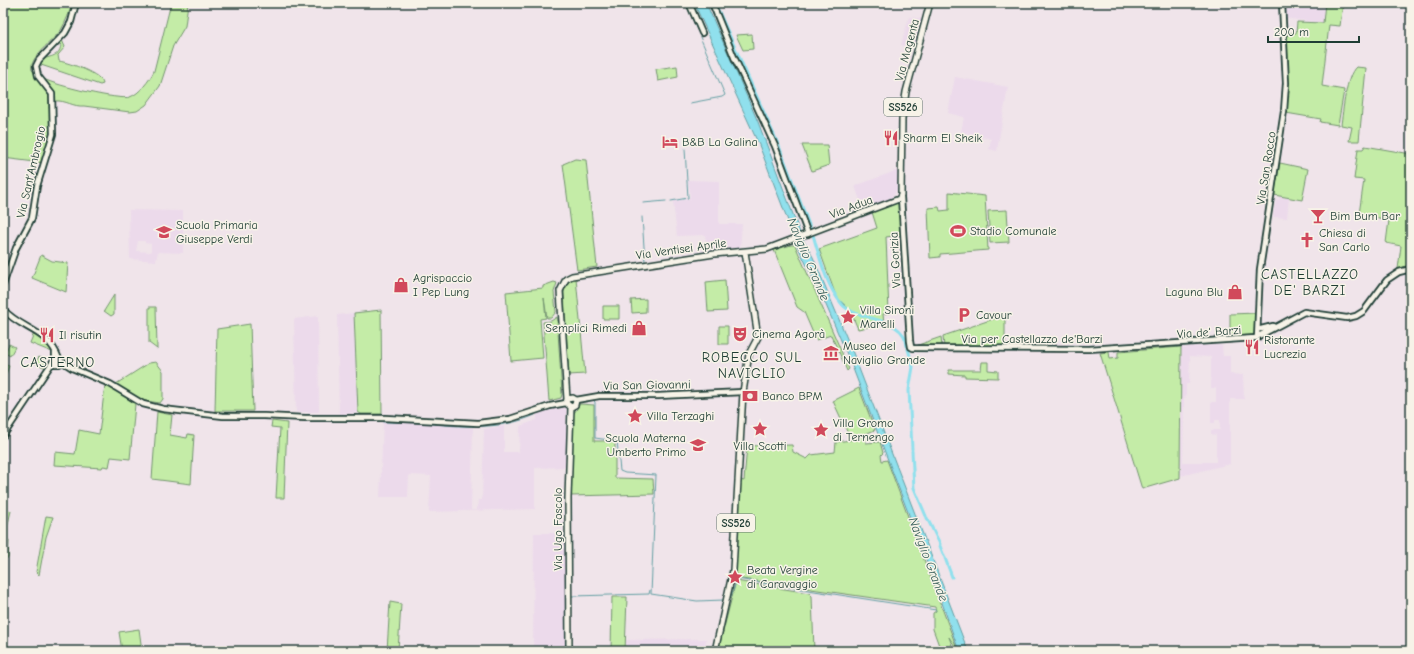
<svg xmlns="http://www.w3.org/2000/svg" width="1414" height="654" font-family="'Comic Neue',sans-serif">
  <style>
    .built { fill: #ecdaeb; fill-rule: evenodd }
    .green { fill: #c4eca7; stroke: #72946e }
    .water { fill: #90e0ed; stroke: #639fa3 }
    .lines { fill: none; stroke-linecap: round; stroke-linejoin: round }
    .stream { stroke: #639fa3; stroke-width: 1 }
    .canal { stroke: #90e0ed; stroke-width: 3 }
    .secondary-casing { stroke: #1f3d34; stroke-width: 8 }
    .primary-casing { stroke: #1f3d34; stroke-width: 8 }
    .secondary { stroke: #f7f3e8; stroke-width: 4.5 }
    .primary { stroke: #f7f3e8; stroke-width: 5 }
    .labels { text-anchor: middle; stroke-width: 3; stroke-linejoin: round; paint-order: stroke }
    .shield { fill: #f7f3e8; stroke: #60746a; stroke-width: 1 }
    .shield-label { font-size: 11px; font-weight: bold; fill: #1f3d34 }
    .street-label { font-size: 12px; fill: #1f3d34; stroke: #f7f3e8 }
    .poi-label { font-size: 12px; fill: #1f3d34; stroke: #f7f3e8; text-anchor: start }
    .water-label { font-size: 13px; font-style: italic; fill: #365e59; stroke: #f7f3e8 }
    .quarter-label { font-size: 14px; letter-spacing: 1px; fill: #1f3d34; stroke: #f7f3e8 }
  </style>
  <rect width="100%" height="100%" fill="#f0e4ea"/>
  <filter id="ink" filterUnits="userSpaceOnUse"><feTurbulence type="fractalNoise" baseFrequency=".025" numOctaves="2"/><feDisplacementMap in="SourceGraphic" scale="8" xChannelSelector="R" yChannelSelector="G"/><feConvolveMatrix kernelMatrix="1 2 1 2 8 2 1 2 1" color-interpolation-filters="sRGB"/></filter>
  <g filter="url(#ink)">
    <path class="built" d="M1283,3H1325L1323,23L1283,18Z
      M909,17L923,19L915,47L901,45Z
      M955,77L1008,87L997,151L989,149L991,139L961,132L964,117L948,113Z
      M898,170L899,185L894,195L889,200L863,209L855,186Z
      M688,180L719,181V224H742L740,249L708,252L705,235L677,236L673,201L689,199L690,195Z
      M1279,196L1289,198L1287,218L1273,217L1276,199L1279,200Z
      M129,210L183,211V253L158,252L156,261L130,259ZM138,241H145V243L151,244V252L136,251Z
      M354,313L358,413L339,414L337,315Z
      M318,316L319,412H296L294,319Z
      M1218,345L1222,346L1223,356H1230V374L1243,375L1244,399H1230V464L1180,476L1181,347L1186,348L1188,347ZM1190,356L1211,357V388H1216V402H1211V423H1215V420H1220V430H1211V434L1216,435V462H1183L1184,398L1186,397V384H1189Z
      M563,405L566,408L567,467L535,468V509L429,512L431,476L409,475L408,497H380L383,421L433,423L473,428L471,510H477L478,500H482L484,429L504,426V452H519L520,426L537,420V413Z
      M534,533H566V651H533Z
      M706,639L705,651H625L626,640Z"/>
    <path class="green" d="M3,3H72C70,12 66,21 61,30C54,40 28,58 32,70C35,74 39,77 44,79C54,85 120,101 130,97C139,94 150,80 154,71L171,3H188L185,26L173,46L160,86L146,105L137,111L130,112L84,106C73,107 66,100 55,101L49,107C57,123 48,147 43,163L3,158Z
      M1325,3H1343L1340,26L1329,25L1322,86L1344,90L1338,125L1320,122L1321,119L1286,113L1285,32L1296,33L1297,22L1323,23Z
      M752,34L753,49L743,50L736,35Z
      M62,40L65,47L58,55L59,61C70,63 102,74 103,84L100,85L41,65L40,61C48,55 59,59 61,45L59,43Z
      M677,66L678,77L658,81L656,69Z
      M1356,67L1366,68L1359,141H1349L1352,127L1341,125C1343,111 1346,76 1356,67Z
      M802,145H827L829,165L812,171Z
      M1365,146L1411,154V221L1409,227H1411V264L1398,269L1401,246L1386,243L1389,220L1359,214L1364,180L1354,179L1358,149H1363Z
      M575,159L586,160L597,267L577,270L563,164Z
      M1280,163L1308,169L1302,200L1274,195Z
      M949,192L985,196L988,250L940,254V257L930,258L928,208L939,207L940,211L949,210Z
      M900,201L901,235L886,237L889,313L883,314L884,324L858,329L850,310L836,296L819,249L877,228L872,212Z
      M1007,210L1009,242L990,243L988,211Z
      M791,245H795L849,369L847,371L839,352L836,353L834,349L837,348L831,335L816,340L804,312L797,307L774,250Z
      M41,255L52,261L68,263L66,292L32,278Z
      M576,278L585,374L569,375L564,293C565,285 568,281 576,278Z
      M725,280L727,311L708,312L706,282Z
      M554,282L557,283L554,292L556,312L551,318H547L544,298L546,318L540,319L543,358L511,361L506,292L543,288V286Z
      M114,295V314L111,316L104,311Z
      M646,299V312L632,313L631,300Z
      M603,306H619V319H603Z
      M149,307H156L157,349L149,343Z
      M381,310L382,414H361L358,412L354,313Z
      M1257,313L1255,335L1230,338V314Z
      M1005,315V348L944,347L943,336Z
      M557,317L562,394L561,398L549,401L543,322L551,321Z
      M250,324L253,411H215L217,329Z
      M719,326H728V344H719Z
      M34,333L45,340L52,349V352L30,343Z
      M941,337L942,347L918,345Z
      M9,344L15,347L10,356L5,353Z
      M1181,347L1180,478L1142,489L1100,353L1109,352L1110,359L1118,358V352Z
      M39,357L47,361L44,367L35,363Z
      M156,362L163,371V399L160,403L139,400L116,384L149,363Z
      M982,362H988V370L998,371V378L965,377V375L949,374V370H981Z
      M3,363L9,366L3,382Z
      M105,385L123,395L135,404L130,459L111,457L109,467L103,466L102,468L54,465L55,452L75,454L79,430L99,434Z
      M859,388L875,430L862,435L863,437L865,436L866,443L880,442L883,453L881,455L882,461L887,460L958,651L949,637L954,651H941L933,629V613L936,611L935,607L735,578L740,480L744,481L747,446L792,445L793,452L807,459L811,455L835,452L836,442L851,440L833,401Z
      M580,404L594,405V441H615V478L653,479L654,494L570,496L571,418Z
      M157,412L172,415L170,435L187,438L188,434L194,435L191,484L152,479Z
      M272,421L287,423L284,498H276L280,428L271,427Z
      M3,508L11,511L7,528L3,527Z
      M46,516L53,517L46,537L39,575L36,572Z
      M9,540L8,558H4V541Z
      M736,581L809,593L812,596L814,651H718Z
      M612,597H627L625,651H611Z
      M390,602L401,604L398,651H387Z
      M139,629L142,651H122L119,632Z"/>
    <path class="water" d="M694,3H706L758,122L802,238L813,257L853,353L968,651H959L934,580L852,366L826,305L798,247L759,145Z"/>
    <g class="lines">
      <path class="stream" d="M686,3L697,30
        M690,103L722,97L725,95L700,37
        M671,201L688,198L685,149
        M643,203L666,201
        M642,217L645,262
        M587,401L593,400L595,402V438L617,441L620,471L625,473L656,475L651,594L697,601L724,600
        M384,422L426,423
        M432,424C468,427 501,430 535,415
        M572,596L649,594L650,590
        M730,599L737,579L936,610"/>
      <path class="canal" d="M715,3L779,146L811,230
        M813,235C820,258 826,285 841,303C856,323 904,314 907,346
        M908,349L910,356
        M910,358L913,367L909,390L912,449
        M912,451L914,488L926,516
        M927,518L940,544
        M940,546L944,556
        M945,558L952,577"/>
      <defs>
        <path id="secondary" d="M689,3L702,33
          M712,3L734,57L775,146L808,234
          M901,197L910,341L911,347L913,348L1089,349L1255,338L1304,312L1347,318L1356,316L1364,311L1387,280L1399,272L1411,269
          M3,285L16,248L32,218L37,186L53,134L52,94L38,76L36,66L39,60L65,33L71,22L76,3
          M3,309C21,330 48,329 59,359
          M1261,329L1273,326
          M1257,338L1260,269L1284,111L1286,83L1282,3
          M55,351V364H59V360
          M60,360L72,368L110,384L143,404L163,409L223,416H264L305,418H385L478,423L510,419L550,406L566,403
          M576,400L599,396H658L743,392
          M3,436L54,360"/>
        <path id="primary" d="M567,399L573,398L576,400L575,405L571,407
          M571,407L566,403L567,399L560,291L566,279L572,276L714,254L767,249L899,199L901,195L902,119L906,92L930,3
          M569,651L568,498L571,407
          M715,651L733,570L743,392L749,354L758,337L745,252"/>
      </defs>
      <use href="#secondary" class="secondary-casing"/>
      <use href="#primary" class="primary-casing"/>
      <use href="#secondary" class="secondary"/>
      <use href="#primary" class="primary"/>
    </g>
  </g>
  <defs>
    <symbol id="restaurant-bare" viewBox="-9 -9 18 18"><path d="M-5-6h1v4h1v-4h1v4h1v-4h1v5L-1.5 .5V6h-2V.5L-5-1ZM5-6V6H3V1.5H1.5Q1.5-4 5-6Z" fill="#d1495b" stroke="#f7f3e8" stroke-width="2.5" paint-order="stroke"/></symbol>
    <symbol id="hotel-bare" viewBox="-9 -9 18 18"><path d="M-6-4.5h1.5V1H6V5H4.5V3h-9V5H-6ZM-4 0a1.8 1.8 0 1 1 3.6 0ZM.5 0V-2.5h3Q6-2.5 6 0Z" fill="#d1495b" stroke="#f7f3e8" stroke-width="2.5" paint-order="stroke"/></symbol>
    <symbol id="bar-bare" viewBox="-9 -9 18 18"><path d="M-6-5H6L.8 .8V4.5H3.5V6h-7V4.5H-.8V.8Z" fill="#d1495b" stroke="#f7f3e8" stroke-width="2.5" paint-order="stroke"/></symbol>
    <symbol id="stadium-bare" viewBox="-9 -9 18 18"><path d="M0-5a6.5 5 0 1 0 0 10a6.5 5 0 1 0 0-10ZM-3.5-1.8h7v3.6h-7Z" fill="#d1495b" stroke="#f7f3e8" stroke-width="2.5" paint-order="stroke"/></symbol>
    <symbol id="school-bare" viewBox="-9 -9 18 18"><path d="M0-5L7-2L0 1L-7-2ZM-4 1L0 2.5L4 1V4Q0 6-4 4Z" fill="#d1495b" stroke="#f7f3e8" stroke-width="2.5" paint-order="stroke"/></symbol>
    <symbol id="church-bare" viewBox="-9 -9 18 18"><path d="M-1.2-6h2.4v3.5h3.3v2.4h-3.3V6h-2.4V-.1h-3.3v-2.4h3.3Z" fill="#d1495b" stroke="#f7f3e8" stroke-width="2.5" paint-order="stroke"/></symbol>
    <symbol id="shop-bare" viewBox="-9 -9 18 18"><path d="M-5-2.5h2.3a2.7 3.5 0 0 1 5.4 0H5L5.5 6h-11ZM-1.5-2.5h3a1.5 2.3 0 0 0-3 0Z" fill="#d1495b" stroke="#f7f3e8" stroke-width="2.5" paint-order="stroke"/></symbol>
    <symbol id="parking-bare" viewBox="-9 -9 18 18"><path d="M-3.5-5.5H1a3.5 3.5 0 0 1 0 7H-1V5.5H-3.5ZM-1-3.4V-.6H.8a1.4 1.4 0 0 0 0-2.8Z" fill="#d1495b" stroke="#f7f3e8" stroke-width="2.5" paint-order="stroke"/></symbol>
    <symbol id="sight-bare" viewBox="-9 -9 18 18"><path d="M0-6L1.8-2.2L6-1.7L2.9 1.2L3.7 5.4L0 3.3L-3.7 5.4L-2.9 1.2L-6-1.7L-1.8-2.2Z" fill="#d1495b" stroke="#f7f3e8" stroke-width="2.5" paint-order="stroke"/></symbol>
    <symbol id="theatre-bare" viewBox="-9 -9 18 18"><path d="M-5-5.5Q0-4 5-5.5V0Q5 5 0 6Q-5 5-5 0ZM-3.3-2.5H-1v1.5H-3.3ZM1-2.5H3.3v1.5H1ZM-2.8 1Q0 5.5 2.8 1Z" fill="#d1495b" stroke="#f7f3e8" stroke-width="2.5" paint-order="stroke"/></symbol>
    <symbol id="museum-bare" viewBox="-9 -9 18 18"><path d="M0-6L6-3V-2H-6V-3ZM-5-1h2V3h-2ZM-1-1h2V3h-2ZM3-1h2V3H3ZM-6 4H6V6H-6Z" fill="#d1495b" stroke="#f7f3e8" stroke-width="2.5" paint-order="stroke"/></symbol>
    <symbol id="bank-bare" viewBox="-9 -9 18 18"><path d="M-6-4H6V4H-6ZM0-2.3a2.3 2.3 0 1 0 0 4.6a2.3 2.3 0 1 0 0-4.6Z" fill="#d1495b" stroke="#f7f3e8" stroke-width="2.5" paint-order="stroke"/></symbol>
  </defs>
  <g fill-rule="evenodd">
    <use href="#restaurant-bare" x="880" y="127" width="22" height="22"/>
    <use href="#hotel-bare" x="659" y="131" width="22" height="22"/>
    <use href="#bar-bare" x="1307" y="205" width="22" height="22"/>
    <use href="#stadium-bare" x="947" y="220" width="22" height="22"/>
    <use href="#school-bare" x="153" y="221" width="22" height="22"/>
    <use href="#church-bare" x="1296" y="229" width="22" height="22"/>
    <use href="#shop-bare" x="390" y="274" width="22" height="22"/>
    <use href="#shop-bare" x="1224" y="281" width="22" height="22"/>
    <use href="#parking-bare" x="953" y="304" width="22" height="22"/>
    <use href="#sight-bare" x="837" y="306" width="22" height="22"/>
    <use href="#shop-bare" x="628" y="317" width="22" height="22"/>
    <use href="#theatre-bare" x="729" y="323" width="22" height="22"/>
    <use href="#restaurant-bare" x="36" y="324" width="22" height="22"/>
    <use href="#restaurant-bare" x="1241" y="336" width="22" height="22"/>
    <use href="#museum-bare" x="820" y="342" width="22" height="22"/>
    <use href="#bank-bare" x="739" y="385" width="22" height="22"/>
    <use href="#sight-bare" x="624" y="405" width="22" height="22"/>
    <use href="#sight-bare" x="749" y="418" width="22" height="22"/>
    <use href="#sight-bare" x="810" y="419" width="22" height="22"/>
    <use href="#school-bare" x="687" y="434" width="22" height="22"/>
    <use href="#sight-bare" x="724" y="566" width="22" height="22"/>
  </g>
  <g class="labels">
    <g class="shield">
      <rect x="884" y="98" width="38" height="18" rx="3"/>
      <rect x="717" y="514" width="38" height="18" rx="3"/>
    </g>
    <g class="shield-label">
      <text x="903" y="111">SS526</text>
      <text x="736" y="527">SS526</text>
    </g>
    <g class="street-label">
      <text transform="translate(907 50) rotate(-75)" y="4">Via Magenta</text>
      <text transform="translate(1266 168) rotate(-81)" y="4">Via San Rocco</text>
      <text transform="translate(31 172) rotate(-77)" y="4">Via Sant'Ambrogio</text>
      <text transform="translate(851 207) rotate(-21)" y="4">Via Adua</text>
      <text transform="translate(681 249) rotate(-8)" y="4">Via Ventisei Aprile</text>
      <text transform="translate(895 260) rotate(-93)" y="4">Via Gorizia</text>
      <text transform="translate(1209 332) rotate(-4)" y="4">Via de' Barzi</text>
      <text x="1032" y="343">Via per Castellazzo de'Barzi</text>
      <text transform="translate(647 385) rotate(-1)" y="4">Via San Giovanni</text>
      <text transform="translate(558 529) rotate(-90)" y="4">Via Ugo Foscolo</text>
    </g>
    <g class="poi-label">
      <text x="903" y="142">Sharm El Sheik</text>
      <text x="682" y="146">B&amp;B La Galina</text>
      <text x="1330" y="220">Bim Bum Bar</text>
      <text x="176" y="229">Scuola Primaria<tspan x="176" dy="14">Giuseppe Verdi</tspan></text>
      <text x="970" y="235">Stadio Comunale</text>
      <text x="1319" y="237">Chiesa di<tspan x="1319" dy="14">San Carlo</tspan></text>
      <text x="413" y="282">Agrispaccio<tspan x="413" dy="14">I Pep Lung</tspan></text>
      <text x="1223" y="296" text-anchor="end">Laguna Blu</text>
      <text x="860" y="314">Villa Sironi<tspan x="860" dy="14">Marelli</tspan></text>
      <text x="976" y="319">Cavour</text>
      <text x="627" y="332" text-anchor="end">Semplici Rimedi</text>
      <text x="752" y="338">Cinema Agorà</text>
      <text x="59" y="339">Il risutin</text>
      <text x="1264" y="344">Ristorante<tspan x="1264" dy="14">Lucrezia</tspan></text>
      <text x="843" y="350">Museo del<tspan x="843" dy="14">Naviglio Grande</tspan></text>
      <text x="762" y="400">Banco BPM</text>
      <text x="647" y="420">Villa Terzaghi</text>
      <text x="833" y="427">Villa Gromo<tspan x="833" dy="14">di Ternengo</tspan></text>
      <text x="686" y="442" text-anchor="end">Scuola Materna<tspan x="686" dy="14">Umberto Primo</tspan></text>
      <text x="760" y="450" text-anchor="middle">Villa Scotti</text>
      <text x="747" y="574">Beata Vergine<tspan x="747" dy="14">di Caravaggio</tspan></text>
    </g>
    <g class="water-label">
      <text transform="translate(809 259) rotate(67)" y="5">Naviglio Grande</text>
      <text transform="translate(929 559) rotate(69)" y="5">Naviglio Grande</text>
    </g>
    <g class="quarter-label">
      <text x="1310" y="279">CASTELLAZZO<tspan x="1310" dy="16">DE' BARZI</tspan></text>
      <text x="752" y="362">ROBECCO SUL<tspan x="752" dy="16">NAVIGLIO</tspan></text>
      <text x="58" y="367">CASTERNO</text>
    </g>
  </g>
  <rect width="1414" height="654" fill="none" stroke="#f7f3e8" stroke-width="16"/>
  <rect x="8" y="8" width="1398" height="638" fill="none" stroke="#1f3d34" stroke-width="1.5" filter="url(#ink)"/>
  <path d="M1268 36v6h91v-6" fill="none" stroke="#1f3d34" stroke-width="2"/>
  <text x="1274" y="36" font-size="12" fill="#1f3d34" stroke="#f7f3e8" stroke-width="3" paint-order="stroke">200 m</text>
</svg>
